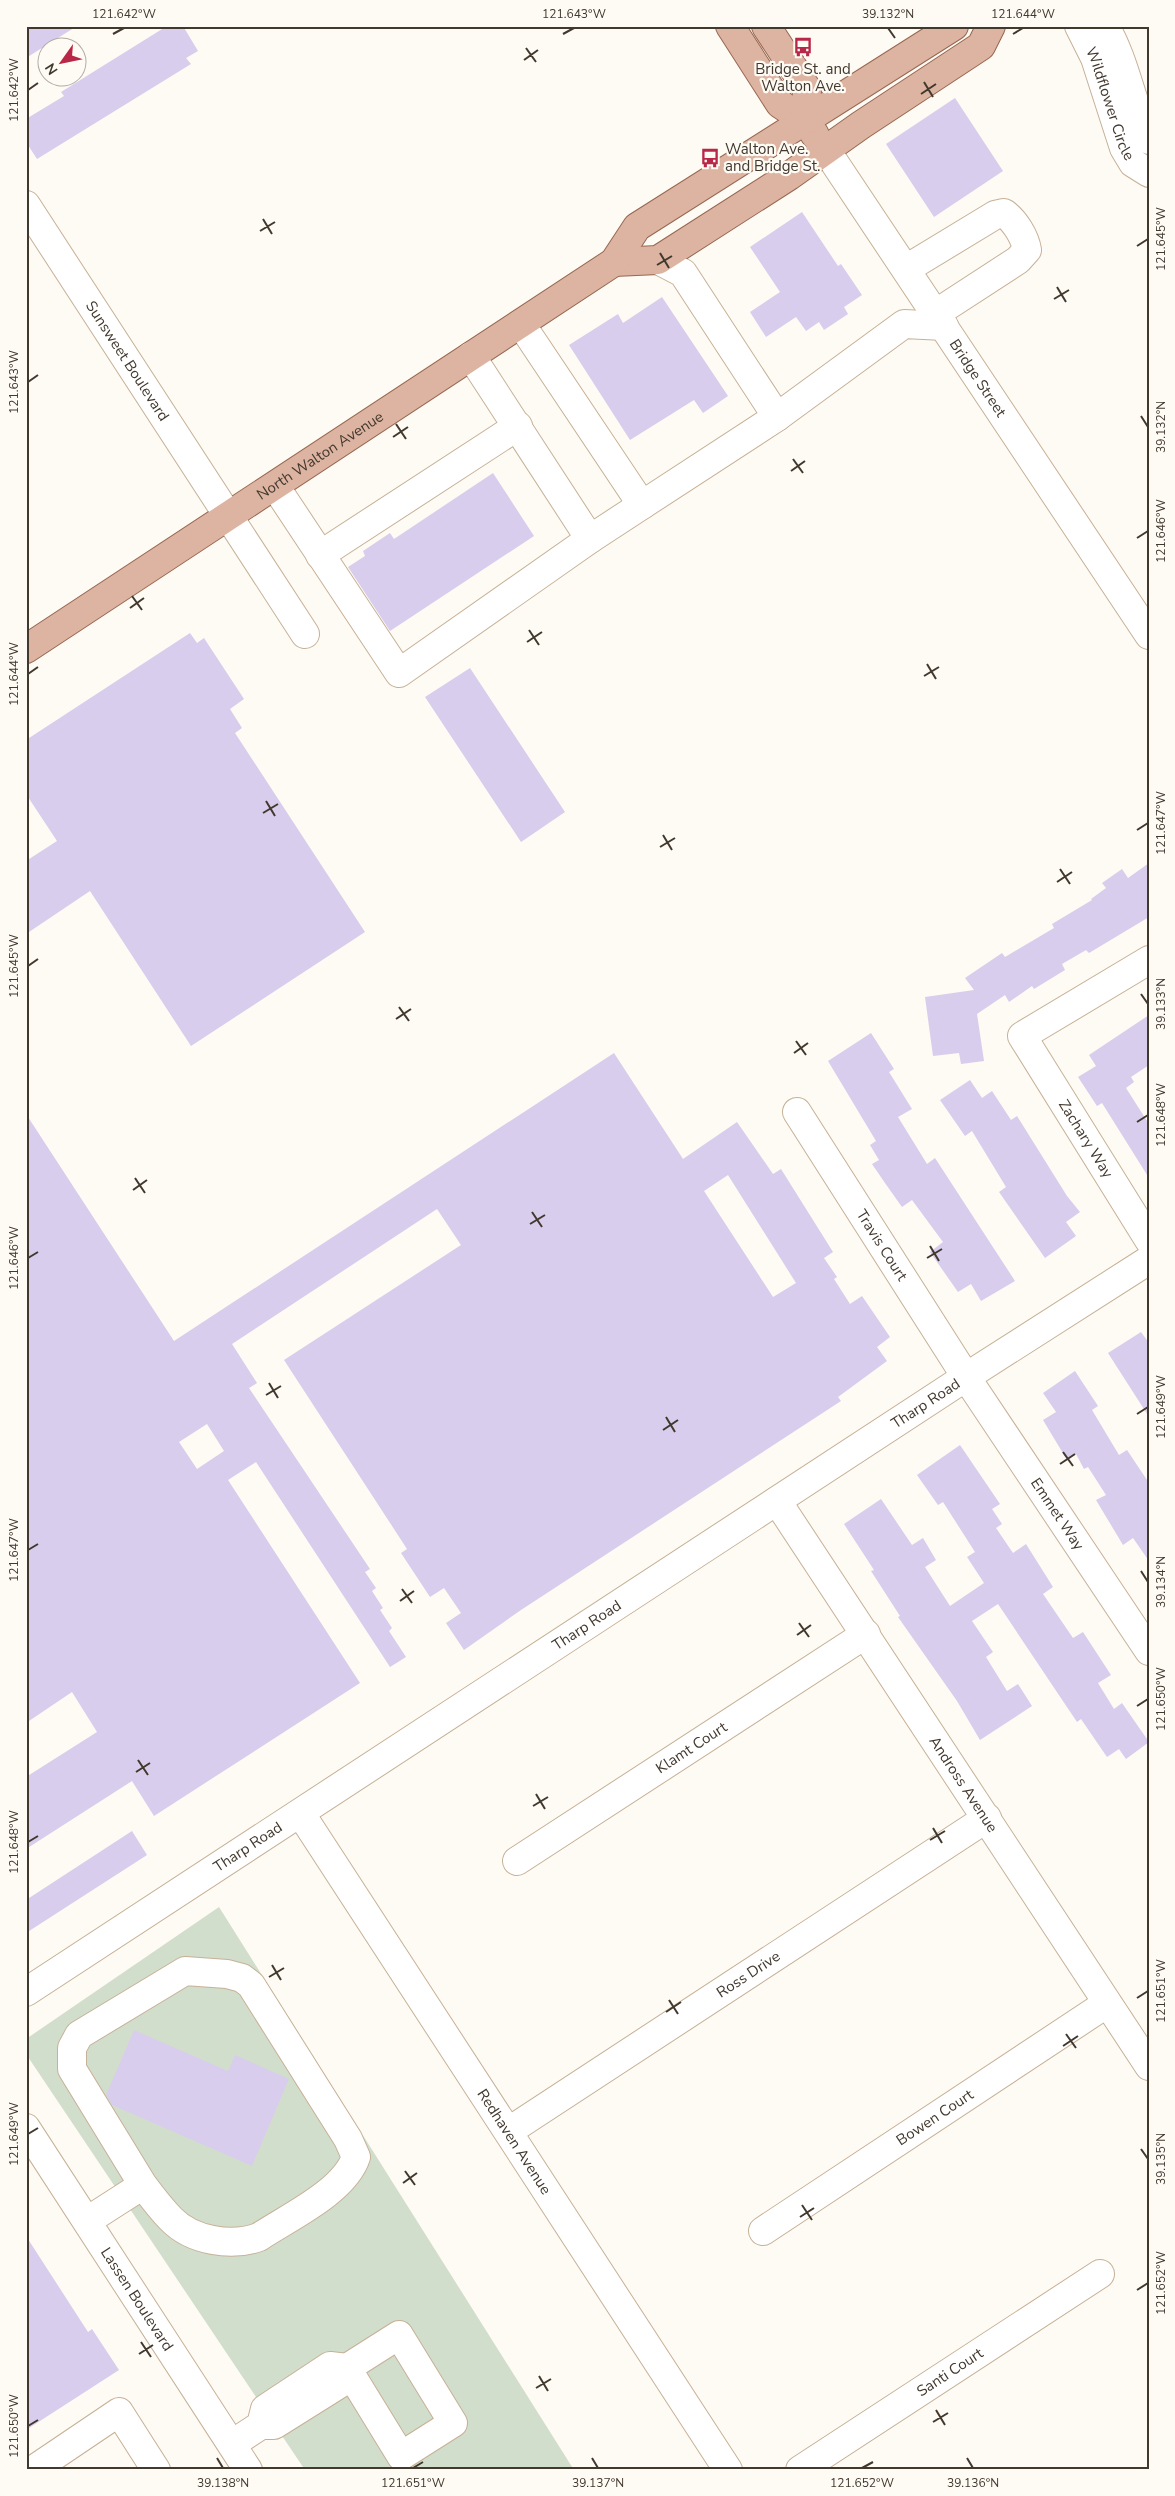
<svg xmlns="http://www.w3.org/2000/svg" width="1175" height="2496" font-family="'Nunito Sans',sans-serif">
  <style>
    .green { fill: #d2decc }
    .building { fill: #d8cdec; fill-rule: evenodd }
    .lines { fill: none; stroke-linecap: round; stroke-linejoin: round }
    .minor-casing { stroke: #c6b197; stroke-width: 30 }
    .major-casing { stroke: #976750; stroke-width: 30 }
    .minor { stroke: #fff; stroke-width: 28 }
    .major { stroke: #ddb3a1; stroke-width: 28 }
    .ticks { fill: none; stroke: #41382e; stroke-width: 2 }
    .labels { text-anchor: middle; stroke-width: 4.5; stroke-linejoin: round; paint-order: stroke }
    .poi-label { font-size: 15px; fill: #41382e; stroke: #fefaf4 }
    .street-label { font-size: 15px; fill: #41382e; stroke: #fefaf4 }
    .neatline { fill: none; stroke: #41382e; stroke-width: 2 }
    .ticks-label { font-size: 12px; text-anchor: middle; fill: #41382e }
  </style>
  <rect width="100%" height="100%" fill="#fefaf4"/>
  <path class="green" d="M219,1907L574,2470H305L26,2054V2039Z"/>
  <path class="building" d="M26,26H77L26,58Z
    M167,26H183L198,51L186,58L191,64L37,159L26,142V119L64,96L61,92Z
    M955,98L1003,171L934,217L886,144Z
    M802,212L838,266L841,264L862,295L844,307L848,314L824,330L819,322L806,331L796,317L766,337L750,312L780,292L750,247Z
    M662,297L728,396L703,413L694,400L630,440L569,345L618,314L623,323Z
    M493,473L534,536L390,631L348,567L365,556L363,551L390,533L394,539Z
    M190,633L197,643L204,638L244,699L230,709L242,728L235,733L365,932L191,1046L90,891L26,934V861L57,841L26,794V740Z
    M470,668L565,812L521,842L425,697Z
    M1149,863V917L1089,953L1086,950L1062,964L1065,970L1034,989L1032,986L1009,1002L1005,995L977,1014L984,1061L961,1064L959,1053L933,1056L925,997L974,990L965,978L1002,953L1005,957L1054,928L1052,924L1092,900L1091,899L1106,888L1102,883L1122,869L1128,878Z
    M1149,1015V1065L1131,1077L1134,1082L1126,1088L1149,1124V1178L1102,1103L1097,1106L1078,1077L1096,1066L1089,1055Z
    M871,1033L894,1069L889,1072L912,1109L898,1117L927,1164L935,1158L1015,1281L981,1301L971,1284L958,1292L930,1252L943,1242L912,1200L902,1207L885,1183L872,1164L879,1160L870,1145L876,1141L828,1061Z
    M614,1053L683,1159L737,1122L773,1174L781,1169L833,1252L824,1258L837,1277L834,1279L850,1304L862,1296L890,1337L877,1347L887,1361L838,1397L841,1401L521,1610L464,1650L446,1623L461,1613L444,1588L430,1597L401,1553L407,1549L284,1360L461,1245L437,1209L232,1344L257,1383L249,1388L370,1569L365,1572L376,1588L372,1591L383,1608L380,1610L392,1628L389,1631L406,1657L390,1667L256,1462L228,1480L360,1683L154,1816L132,1781L26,1849V1777L97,1732L72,1692L26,1723V1114L174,1341ZM728,1175L796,1283L773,1297L704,1191ZM207,1424L224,1451L197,1469L179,1442Z
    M970,1080L982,1098L992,1091L1011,1120L1017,1116L1067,1196L1080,1212L1066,1222L1076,1236L1045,1258L999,1192L1006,1187L972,1131L965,1136L940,1100Z
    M1141,1332L1149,1343V1417L1108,1353Z
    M1075,1371L1098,1406L1092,1410L1119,1455L1127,1450L1149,1483V1561L1133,1538L1123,1545L1096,1500L1106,1495L1088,1467L1084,1469L1076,1454L1067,1460L1043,1420L1056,1412L1043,1393Z
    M960,1445L1000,1504L992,1509L1002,1524L996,1528L1013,1553L1026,1544L1053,1587L1043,1594L1073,1638L1083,1632L1111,1675L1098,1683L1114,1709L1122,1703L1149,1742L1126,1759L1119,1749L1107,1757L1081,1719L1077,1722L998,1604L972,1621L993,1652L986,1657L1007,1691L1018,1684L1032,1706L980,1740L957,1701L898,1617L900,1616L871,1571L874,1570L844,1524L881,1499L912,1545L923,1538L936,1560L925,1567L950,1606L984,1583L967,1557L975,1552L943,1502L938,1505L917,1475Z
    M132,1831L147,1855L26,1933V1900Z
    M134,2030L228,2071L235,2055L289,2079L252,2166L112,2105L106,2095Z
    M26,2236L88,2332L92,2329L119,2370L26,2430Z"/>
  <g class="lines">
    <defs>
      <g id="minor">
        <path id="s1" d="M1079,26L1095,58L1124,148L1133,163L1149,173"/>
        <path d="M1105,26C1126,62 1131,103 1149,140"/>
        <path id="s2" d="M826,150L1149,635"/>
        <path id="s3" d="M26,205L305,634"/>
        <path d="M658,260L683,273L777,417"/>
        <path d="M906,269L995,215L1004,213C1015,221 1025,237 1027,250L1018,260L935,314"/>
        <path d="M521,324L642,505L777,417L904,324L944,326"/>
        <path d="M275,486L399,673L590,539L471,356"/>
        <path d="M590,539L642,505"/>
        <path d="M320,555L518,426"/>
        <path id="s4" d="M1149,960L1022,1036L1149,1240"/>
        <path id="s5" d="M797,1112L966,1377L1149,1651"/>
        <path id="s6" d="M777,1501L1149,2066"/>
        <path id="s7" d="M301,1814L728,2470"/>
        <path id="s8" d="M517,1861L866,1634"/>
        <path id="s9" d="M26,1992L966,1377L1149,1260"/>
        <path id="s10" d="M26,2128L248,2470"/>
        <path id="s11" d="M509,2131L987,1818"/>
        <path d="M87,2221L143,2185C152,2197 161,2209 171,2219C192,2241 232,2247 259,2237C289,2217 344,2192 356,2157L348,2139L251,1985L242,1978L227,1974L185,1971L79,2035L72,2048V2069L143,2185"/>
        <path id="s12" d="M763,2231L1106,2004"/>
        <path d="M399,2335L453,2423L401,2456L347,2368Z"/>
        <path d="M232,2444L261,2425H274L341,2383L347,2368L330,2366L265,2409L261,2425"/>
        <path d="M33,2470L119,2412L156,2470"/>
        <path id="s13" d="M800,2470L1100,2274"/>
      </g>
      <g id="major">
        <path d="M730,26L780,104L806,121L815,135"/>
        <path d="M766,26L807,89L806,121"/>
        <path d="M614,262L658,260L789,176L861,125L981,46L991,26"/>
        <path id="s14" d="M26,649L614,262L637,227L954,26"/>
      </g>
    </defs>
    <use href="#minor" class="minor-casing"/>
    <use href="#major" class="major-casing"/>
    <use href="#minor" class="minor"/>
    <use href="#major" class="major"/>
  </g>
  <path class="ticks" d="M888,28L895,38M113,34L124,28M563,34L574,28M1013,34L1023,28M526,48L536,62M524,60L538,50M924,82L933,97M28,90L38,83M921,94L936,84M263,219L272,234M260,231L275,222M1137,246L1148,239M660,253L669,268M657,265L672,256M1057,287L1066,302M1054,299L1069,290M28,382L38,375M1141,416L1148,427M396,424L406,439M393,437L408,427M793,459L803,473M791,471L805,461M1137,538L1148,531M132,596L142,610M130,608L144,598M529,630L539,645M527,642L542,632M927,664L936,679M28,674L38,667M924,676L939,667M266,801L275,816M263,813L278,804M1137,830L1148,823M663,835L672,850M660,847L675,838M1060,869L1070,884M1057,882L1072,872M28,966L38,959M1141,994L1148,1004M399,1007L409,1021M396,1019L411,1009M796,1041L806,1055M794,1053L808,1043M1137,1122L1148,1115M135,1178L145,1193M133,1190L147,1180M532,1212L542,1227M530,1224L545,1215M930,1246L939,1261M28,1258L38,1252M927,1258L942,1249M269,1383L278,1398M266,1395L281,1386M1137,1414L1148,1407M666,1417L675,1432M663,1430L678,1420M1063,1452L1073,1466M1060,1464L1075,1454M28,1550L38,1544M1141,1571L1148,1582M402,1589L412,1603M400,1601L414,1591M799,1623L809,1637M797,1635L811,1625M1137,1706L1148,1699M138,1760L148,1775M136,1772L150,1763M536,1794L545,1809M533,1806L548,1797M933,1828L942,1843M930,1840L945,1831M28,1842L38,1836M272,1965L281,1980M269,1977L284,1968M1137,1998L1148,1991M669,2000L678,2014M666,2012L681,2002M1066,2034L1076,2048M1063,2046L1078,2036M28,2134L38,2128M1141,2149L1148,2159M405,2171L415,2185M403,2183L417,2173M802,2205L812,2220M800,2217L814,2208M1137,2290L1148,2283M141,2342L151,2357M139,2354L153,2345M539,2376L548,2391M536,2388L551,2379M936,2410L945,2425M933,2422L948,2413M28,2426L38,2420M217,2458L223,2468M592,2458L598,2468M967,2458L973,2468M413,2468L423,2462M862,2468L873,2462"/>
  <defs>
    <symbol id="bus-bare" viewBox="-9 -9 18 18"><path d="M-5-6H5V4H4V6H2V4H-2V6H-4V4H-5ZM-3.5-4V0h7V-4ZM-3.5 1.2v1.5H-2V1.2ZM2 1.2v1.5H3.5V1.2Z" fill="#b82747" stroke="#fefaf4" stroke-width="2.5" paint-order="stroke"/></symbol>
  </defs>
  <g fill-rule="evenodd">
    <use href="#bus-bare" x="789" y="33" width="28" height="28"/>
    <use href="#bus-bare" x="696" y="144" width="28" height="28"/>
  </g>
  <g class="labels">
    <g class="poi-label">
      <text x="803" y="74">Bridge St. and<tspan x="803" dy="17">Walton Ave.</tspan></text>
      <text x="725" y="154" text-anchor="start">Walton Ave.<tspan x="725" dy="17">and Bridge St.</tspan></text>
    </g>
    <g class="street-label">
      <text dy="5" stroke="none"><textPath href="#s1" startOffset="84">Wildflower Circle</textPath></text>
      <text dy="5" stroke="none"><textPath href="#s3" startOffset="186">Sunsweet Boulevard</textPath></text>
      <text dy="5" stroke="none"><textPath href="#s2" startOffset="274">Bridge Street</textPath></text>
      <text dy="5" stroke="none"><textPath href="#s14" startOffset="352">North Walton Avenue</textPath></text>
      <text dy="5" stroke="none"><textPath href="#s4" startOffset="269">Zachary Way</textPath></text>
      <text dy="5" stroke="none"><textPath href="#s5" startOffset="158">Travis Court</textPath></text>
      <text dy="5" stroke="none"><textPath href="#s9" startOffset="1075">Tharp Road</textPath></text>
      <text dy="5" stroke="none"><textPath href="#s5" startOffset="479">Emmet Way</textPath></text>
      <text dy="5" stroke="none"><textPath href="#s9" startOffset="670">Tharp Road</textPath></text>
      <text dy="5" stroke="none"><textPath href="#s8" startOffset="208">Klamt Court</textPath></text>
      <text dy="5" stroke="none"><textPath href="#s6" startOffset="339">Andross Avenue</textPath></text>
      <text dy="5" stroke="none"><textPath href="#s9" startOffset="265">Tharp Road</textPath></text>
      <text dy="5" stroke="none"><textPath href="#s11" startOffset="286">Ross Drive</textPath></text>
      <text dy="5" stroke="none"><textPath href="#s12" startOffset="206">Bowen Court</textPath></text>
      <text dy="5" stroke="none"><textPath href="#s7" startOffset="391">Redhaven Avenue</textPath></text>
      <text dy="5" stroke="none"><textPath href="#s10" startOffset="204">Lassen Boulevard</textPath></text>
      <text dy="5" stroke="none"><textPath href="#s13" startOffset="179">Santi Court</textPath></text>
    </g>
  </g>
  <rect width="1175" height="2496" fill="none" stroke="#fefaf4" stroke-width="55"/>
  <g transform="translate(62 62) rotate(237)"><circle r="24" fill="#fefaf4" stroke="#b2aca5"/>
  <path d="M0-4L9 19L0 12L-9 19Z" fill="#b82747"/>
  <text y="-8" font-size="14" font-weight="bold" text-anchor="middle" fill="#41382e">N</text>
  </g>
  <rect x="28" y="28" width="1120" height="2440" class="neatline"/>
  <g class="ticks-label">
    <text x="124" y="18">121.642°W</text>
    <text x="574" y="18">121.643°W</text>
    <text x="888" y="18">39.132°N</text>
    <text x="1023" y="18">121.644°W</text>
    <text transform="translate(14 90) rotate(-90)" y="4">121.642°W</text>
    <text transform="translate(1161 239) rotate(-90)" y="4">121.645°W</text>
    <text transform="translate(14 382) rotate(-90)" y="4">121.643°W</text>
    <text transform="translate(1161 427) rotate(-90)" y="4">39.132°N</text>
    <text transform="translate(1161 531) rotate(-90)" y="4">121.646°W</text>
    <text transform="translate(14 674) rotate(-90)" y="4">121.644°W</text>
    <text transform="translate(1161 823) rotate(-90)" y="4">121.647°W</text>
    <text transform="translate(14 966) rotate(-90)" y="4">121.645°W</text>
    <text transform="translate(1161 1004) rotate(-90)" y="4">39.133°N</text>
    <text transform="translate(1161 1115) rotate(-90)" y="4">121.648°W</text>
    <text transform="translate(14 1258) rotate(-90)" y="4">121.646°W</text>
    <text transform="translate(1161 1407) rotate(-90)" y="4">121.649°W</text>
    <text transform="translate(14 1550) rotate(-90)" y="4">121.647°W</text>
    <text transform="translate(1161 1582) rotate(-90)" y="4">39.134°N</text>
    <text transform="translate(1161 1699) rotate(-90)" y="4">121.650°W</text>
    <text transform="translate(14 1842) rotate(-90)" y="4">121.648°W</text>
    <text transform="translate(1161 1991) rotate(-90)" y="4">121.651°W</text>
    <text transform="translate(14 2134) rotate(-90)" y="4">121.649°W</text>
    <text transform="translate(1161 2159) rotate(-90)" y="4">39.135°N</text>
    <text transform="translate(1161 2283) rotate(-90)" y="4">121.652°W</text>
    <text transform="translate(14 2426) rotate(-90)" y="4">121.650°W</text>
    <text x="223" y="2487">39.138°N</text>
    <text x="413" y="2487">121.651°W</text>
    <text x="598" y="2487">39.137°N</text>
    <text x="862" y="2487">121.652°W</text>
    <text x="973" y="2487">39.136°N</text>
  </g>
</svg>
